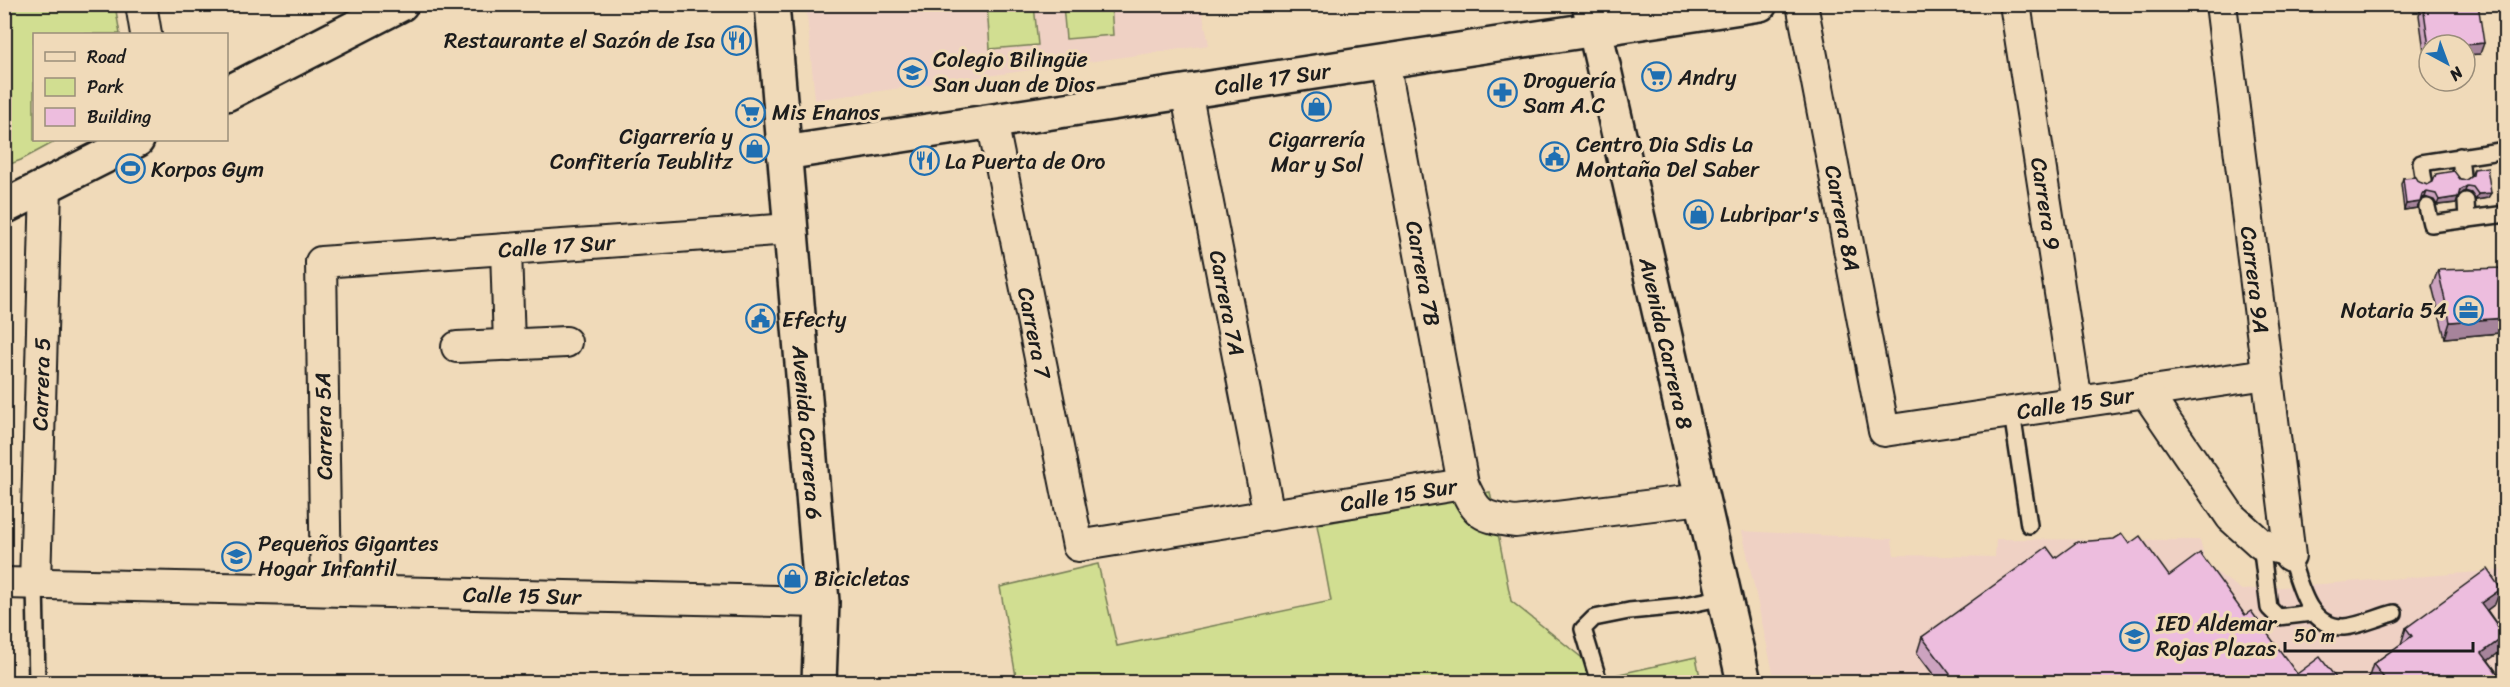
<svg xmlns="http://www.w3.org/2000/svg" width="2510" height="687" font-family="Sriracha,sans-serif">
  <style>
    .built { fill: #efd1c4 }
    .green { fill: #d1de91; stroke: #767d56; stroke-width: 1.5 }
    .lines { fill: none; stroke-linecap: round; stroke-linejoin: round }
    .lane-casing { stroke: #1c1c1c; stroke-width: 20 }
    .street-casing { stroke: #1c1c1c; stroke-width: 34 }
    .secondary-casing { stroke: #1c1c1c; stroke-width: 38 }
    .lane { stroke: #f0dab9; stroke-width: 15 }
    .street { stroke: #f0dab9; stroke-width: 30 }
    .secondary { stroke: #f0dab9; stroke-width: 33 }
    .wall { fill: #cca3bf; stroke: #1c1c1c; stroke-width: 1.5 }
    .shaded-wall { fill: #a6849b; stroke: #1c1c1c; stroke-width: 1.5 }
    .building { fill: #edbdde; stroke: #1c1c1c; stroke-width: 1.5 }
    .labels { text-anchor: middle; stroke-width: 6; stroke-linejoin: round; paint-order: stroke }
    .poi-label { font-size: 22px; fill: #1c1c1c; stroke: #f0dab9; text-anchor: start }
    .street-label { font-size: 22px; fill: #1c1c1c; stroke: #f0dab9 }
  </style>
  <rect width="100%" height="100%" fill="#f0dab9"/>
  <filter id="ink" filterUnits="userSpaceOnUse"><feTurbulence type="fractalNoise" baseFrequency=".0167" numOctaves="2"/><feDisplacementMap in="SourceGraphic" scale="12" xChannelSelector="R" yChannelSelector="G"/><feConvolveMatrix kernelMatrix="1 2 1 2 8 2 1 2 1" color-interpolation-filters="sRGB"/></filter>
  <g filter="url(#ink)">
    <path class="built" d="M806,5H1201L1209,45L815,100Z
      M1742,531L1892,539L1894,555L1995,557L1996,539L2200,540L2207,566L2242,590L2505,570V682H1775Z"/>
    <path class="green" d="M5,4L115,5L120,34H34V140H58L21,160L5,166Z
      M987,5H1034L1038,45L990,49Z
      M1063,5H1111L1113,35L1066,39Z
      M1490,492L1511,601L1606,677L1696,657L1701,682H1017L1000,587L1098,564L1117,646L1331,601L1317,525Z"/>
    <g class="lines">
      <defs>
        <path id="lane" d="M2460,156L2462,176
          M2424,181L2421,163L2506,150
          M2466,201L2467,220
          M2427,207L2431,224L2506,214
          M2012,413L2029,525
          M2261,544L2269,608L2278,617L2312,613
          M2290,556C2300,583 2307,628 2344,627C2360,626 2378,617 2394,613
          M35,584L37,682
          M1599,682L1583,629L1594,618L1629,611L1681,606L1724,597"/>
        <g id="street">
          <path d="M141,4L146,34"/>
          <path id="s1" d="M1802,4L1884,431L2267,374"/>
          <path id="s2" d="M2015,4L2077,402"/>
          <path id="s3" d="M2221,4L2290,556"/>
          <path id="s4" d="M1384,61L1463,484C1477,515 1481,517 1515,522L1702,499"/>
          <path id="s5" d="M1186,91L1269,515"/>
          <path id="s6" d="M992,121L1078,546L1463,484"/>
          <path d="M506,249L509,345"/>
          <path d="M457,347L566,342"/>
          <path d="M2145,391L2231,517L2261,544L2289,551"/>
          <path id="s7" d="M4,583L822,602"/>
          <path id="s8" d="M35,584L46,186"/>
          <path id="s9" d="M326,590L321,262L791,229"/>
        </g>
        <g id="secondary">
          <path id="s10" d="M772,4L822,602L819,682"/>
          <path id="s11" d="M1589,4L1744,682"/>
          <path d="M226,94L401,4"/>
          <path id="s12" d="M784,153L1760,4"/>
          <path d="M4,207L137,140"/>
        </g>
      </defs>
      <use href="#lane" class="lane-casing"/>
      <use href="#street" class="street-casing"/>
      <use href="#secondary" class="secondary-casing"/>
      <use href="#lane" class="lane"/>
      <use href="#street" class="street"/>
      <use href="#secondary" class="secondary"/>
    </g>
    <path class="wall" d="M2422,4L2480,54L2425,58L2419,15Z
      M2474,169L2488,198L2476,200L2471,193L2465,191L2459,195L2456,203L2437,205L2434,200L2425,197L2420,200L2417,208L2404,210L2401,184L2403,178L2427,185L2460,179L2466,180L2471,176Z
      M2438,270L2505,318L2499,333L2445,338L2432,286Z
      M2129,544L2169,576L2245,615L2297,674L2339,682H1939L1917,653L1922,637L2055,558Z
      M2495,604L2487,610L2505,636L2500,652L2488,660L2504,682H2369L2368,680L2373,664L2401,644L2406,628Z"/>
    <path class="shaded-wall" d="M2484,43L2480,54L2465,55V45Z
      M2429,47V58H2425Z
      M2467,186L2465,191L2458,196L2460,190Z
      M2427,192L2425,197L2420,200L2422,195Z
      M2491,193L2488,198L2476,200L2478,194Z
      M2458,197L2456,203L2437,205L2439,200Z
      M2420,202L2417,208L2404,210L2406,204Z
      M2505,318L2499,333L2445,338L2450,322Z
      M2501,589L2495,604L2475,619L2481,603Z
      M2505,636L2500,652L2476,669L2482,653Z"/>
    <path class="building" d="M2423,4H2478L2484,43L2460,45H2429V47Z
      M2487,167L2491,193L2478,194L2473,187L2467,186L2460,190L2458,197L2439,200L2436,194L2427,192L2422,195L2420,202L2406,204L2403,178L2416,177L2419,182L2427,185L2433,182L2436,174L2454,171L2460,179L2466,180L2473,175L2474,169Z
      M2503,268L2505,318L2450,322L2438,270Z
      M2122,534L2129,544L2140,536L2169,576L2200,553L2245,615L2251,611L2297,674L2320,657L2339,682H1956L1922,637L2047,547L2055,558L2077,542L2114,539Z
      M2487,569L2501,589L2481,603L2505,636L2482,653L2504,682H2387L2373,664L2412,636L2406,628Z"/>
  </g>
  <defs>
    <symbol id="restaurant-ring" viewBox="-11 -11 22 22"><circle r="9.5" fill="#f0dab9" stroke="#1f6fb2" stroke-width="1.5"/><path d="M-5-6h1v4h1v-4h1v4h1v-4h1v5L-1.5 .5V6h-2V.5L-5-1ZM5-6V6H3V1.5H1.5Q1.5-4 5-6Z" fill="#1f6fb2"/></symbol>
    <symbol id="school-ring" viewBox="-11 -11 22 22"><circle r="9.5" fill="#f0dab9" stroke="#1f6fb2" stroke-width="1.5"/><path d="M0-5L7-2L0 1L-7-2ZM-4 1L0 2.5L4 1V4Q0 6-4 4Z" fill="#1f6fb2"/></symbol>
    <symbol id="supermarket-ring" viewBox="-11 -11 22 22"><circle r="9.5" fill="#f0dab9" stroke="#1f6fb2" stroke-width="1.5"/><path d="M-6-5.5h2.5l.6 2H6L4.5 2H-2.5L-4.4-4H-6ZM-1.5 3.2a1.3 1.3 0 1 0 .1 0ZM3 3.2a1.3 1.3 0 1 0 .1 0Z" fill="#1f6fb2"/></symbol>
    <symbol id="pharmacy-ring" viewBox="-11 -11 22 22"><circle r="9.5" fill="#f0dab9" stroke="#1f6fb2" stroke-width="1.5"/><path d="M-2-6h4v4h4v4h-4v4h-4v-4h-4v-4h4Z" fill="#1f6fb2"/></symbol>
    <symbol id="shop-ring" viewBox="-11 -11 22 22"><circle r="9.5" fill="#f0dab9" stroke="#1f6fb2" stroke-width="1.5"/><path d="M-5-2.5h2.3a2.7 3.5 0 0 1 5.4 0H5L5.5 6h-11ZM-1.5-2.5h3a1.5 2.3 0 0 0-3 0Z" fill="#1f6fb2"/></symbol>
    <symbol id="civic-ring" viewBox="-11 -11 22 22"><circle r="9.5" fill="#f0dab9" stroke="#1f6fb2" stroke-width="1.5"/><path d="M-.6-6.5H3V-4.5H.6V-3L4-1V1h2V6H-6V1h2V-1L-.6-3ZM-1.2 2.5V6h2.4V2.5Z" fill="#1f6fb2"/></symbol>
    <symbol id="stadium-ring" viewBox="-11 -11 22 22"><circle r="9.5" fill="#f0dab9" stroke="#1f6fb2" stroke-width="1.5"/><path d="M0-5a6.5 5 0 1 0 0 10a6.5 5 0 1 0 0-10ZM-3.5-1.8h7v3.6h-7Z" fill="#1f6fb2"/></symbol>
    <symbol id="office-ring" viewBox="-11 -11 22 22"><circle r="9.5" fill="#f0dab9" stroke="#1f6fb2" stroke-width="1.5"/><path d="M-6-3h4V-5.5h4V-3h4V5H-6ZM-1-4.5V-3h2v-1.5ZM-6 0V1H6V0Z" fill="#1f6fb2"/></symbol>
    <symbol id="university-ring" viewBox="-11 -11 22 22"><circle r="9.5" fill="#f0dab9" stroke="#1f6fb2" stroke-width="1.5"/><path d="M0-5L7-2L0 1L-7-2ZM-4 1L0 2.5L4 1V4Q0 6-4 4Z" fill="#1f6fb2"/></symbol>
  </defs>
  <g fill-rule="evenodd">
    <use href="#restaurant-ring" x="720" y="24" width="33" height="33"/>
    <use href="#school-ring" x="896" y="56" width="33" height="33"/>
    <use href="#supermarket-ring" x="1640" y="60" width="33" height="33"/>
    <use href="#pharmacy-ring" x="1486" y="76" width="33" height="33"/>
    <use href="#shop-ring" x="1300" y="90" width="33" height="33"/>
    <use href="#supermarket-ring" x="734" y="96" width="33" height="33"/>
    <use href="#shop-ring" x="738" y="132" width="33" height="33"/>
    <use href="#civic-ring" x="1538" y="140" width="33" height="33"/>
    <use href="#restaurant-ring" x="908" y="144" width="33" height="33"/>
    <use href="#stadium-ring" x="114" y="152" width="33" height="33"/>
    <use href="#shop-ring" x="1682" y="198" width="33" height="33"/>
    <use href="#office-ring" x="2452" y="294" width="33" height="33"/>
    <use href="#civic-ring" x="744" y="302" width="33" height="33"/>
    <use href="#school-ring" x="220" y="540" width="33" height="33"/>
    <use href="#shop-ring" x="776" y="562" width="33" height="33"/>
    <use href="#university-ring" x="2118" y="620" width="33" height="33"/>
  </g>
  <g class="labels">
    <g class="poi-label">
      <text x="715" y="48" text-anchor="end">Restaurante el Sazón de Isa</text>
      <text x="933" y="67">Colegio Bilingüe<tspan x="933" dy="25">San Juan de Dios</tspan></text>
      <text x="1678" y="85">Andry</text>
      <text x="1523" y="88">Droguería<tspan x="1523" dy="25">Sam A.C</tspan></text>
      <text x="772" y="120">Mis Enanos</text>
      <text x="733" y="144" text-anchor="end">Cigarrería y<tspan x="733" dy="25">Confitería Teublitz</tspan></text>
      <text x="1317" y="147" text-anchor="middle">Cigarrería<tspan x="1317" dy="25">Mar y Sol</tspan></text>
      <text x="1576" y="152">Centro Dia Sdis La<tspan x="1576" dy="25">Montaña Del Saber</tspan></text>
      <text x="945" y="169">La Puerta de Oro</text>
      <text x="151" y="177">Korpos Gym</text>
      <text x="1720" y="222">Lubripar's</text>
      <text x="2447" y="318" text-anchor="end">Notaria 54</text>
      <text x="782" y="327">Efecty</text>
      <text x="258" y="551">Pequeños Gigantes<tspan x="258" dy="25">Hogar Infantil</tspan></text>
      <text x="814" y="586">Bicicletas</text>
      <text x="2156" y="631">IED Aldemar<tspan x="2156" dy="25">Rojas Plazas</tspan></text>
    </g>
    <g class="street-label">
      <text dy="8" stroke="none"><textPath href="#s12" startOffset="494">Calle 17 Sur</textPath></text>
      <text dy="8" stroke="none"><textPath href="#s2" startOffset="202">Carrera 9</textPath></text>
      <text dy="8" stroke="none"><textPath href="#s1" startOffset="218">Carrera 8A</textPath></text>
      <text dy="8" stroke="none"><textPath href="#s9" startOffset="564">Calle 17 Sur</textPath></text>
      <text dy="8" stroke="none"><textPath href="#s4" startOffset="216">Carrera 7B</textPath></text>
      <text dy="8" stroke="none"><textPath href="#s3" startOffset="278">Carrera 9A</textPath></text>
      <text dy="8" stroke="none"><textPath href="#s5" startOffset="216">Carrera 7A</textPath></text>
      <text dy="8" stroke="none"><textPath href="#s6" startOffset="216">Carrera 7</textPath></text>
      <text dy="8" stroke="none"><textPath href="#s11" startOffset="348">Avenida Carrera 8</textPath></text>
      <text dy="8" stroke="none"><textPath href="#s8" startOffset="200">Carrera 5</textPath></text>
      <text dy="8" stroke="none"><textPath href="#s1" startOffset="628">Calle 15 Sur</textPath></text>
      <text transform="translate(323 426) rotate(-91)" y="8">Carrera 5A</text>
      <text dy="8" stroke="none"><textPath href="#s10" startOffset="430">Avenida Carrera 6</textPath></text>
      <text dy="8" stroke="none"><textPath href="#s6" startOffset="758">Calle 15 Sur</textPath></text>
      <text dy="8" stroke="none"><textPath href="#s7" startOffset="518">Calle 15 Sur</textPath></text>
    </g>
  </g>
  <rect width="2510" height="687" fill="none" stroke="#f0dab9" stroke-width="24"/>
  <rect x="12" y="12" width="2486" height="663" fill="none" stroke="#1c1c1c" stroke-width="2" filter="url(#ink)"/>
  <rect x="33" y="33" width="195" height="108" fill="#f0dab9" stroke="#9b8e7a" stroke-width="1.5"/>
  <rect x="45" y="52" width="30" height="9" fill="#f0dab9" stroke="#9b8e7a" stroke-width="1.5"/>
  <text x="87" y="63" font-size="18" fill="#1c1c1c">Road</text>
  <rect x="45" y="78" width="30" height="18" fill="#d1de91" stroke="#9b8e7a" stroke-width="1.5"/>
  <text x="87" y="93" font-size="18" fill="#1c1c1c">Park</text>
  <rect x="45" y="108" width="30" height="18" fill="#edbdde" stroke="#9b8e7a" stroke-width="1.5"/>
  <text x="87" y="123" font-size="18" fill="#1c1c1c">Building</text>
  <g transform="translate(2447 63) rotate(139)"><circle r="28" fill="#f0dab9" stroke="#9b8e7a" stroke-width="1.5"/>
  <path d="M0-4.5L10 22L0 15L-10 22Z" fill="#1f6fb2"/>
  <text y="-9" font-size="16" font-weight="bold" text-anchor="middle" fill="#1c1c1c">N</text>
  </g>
  <path d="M2285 642v9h188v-9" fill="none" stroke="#1c1c1c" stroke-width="3"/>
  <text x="2294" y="642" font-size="18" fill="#1c1c1c" stroke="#f0dab9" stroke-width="4.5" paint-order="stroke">50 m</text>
</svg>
